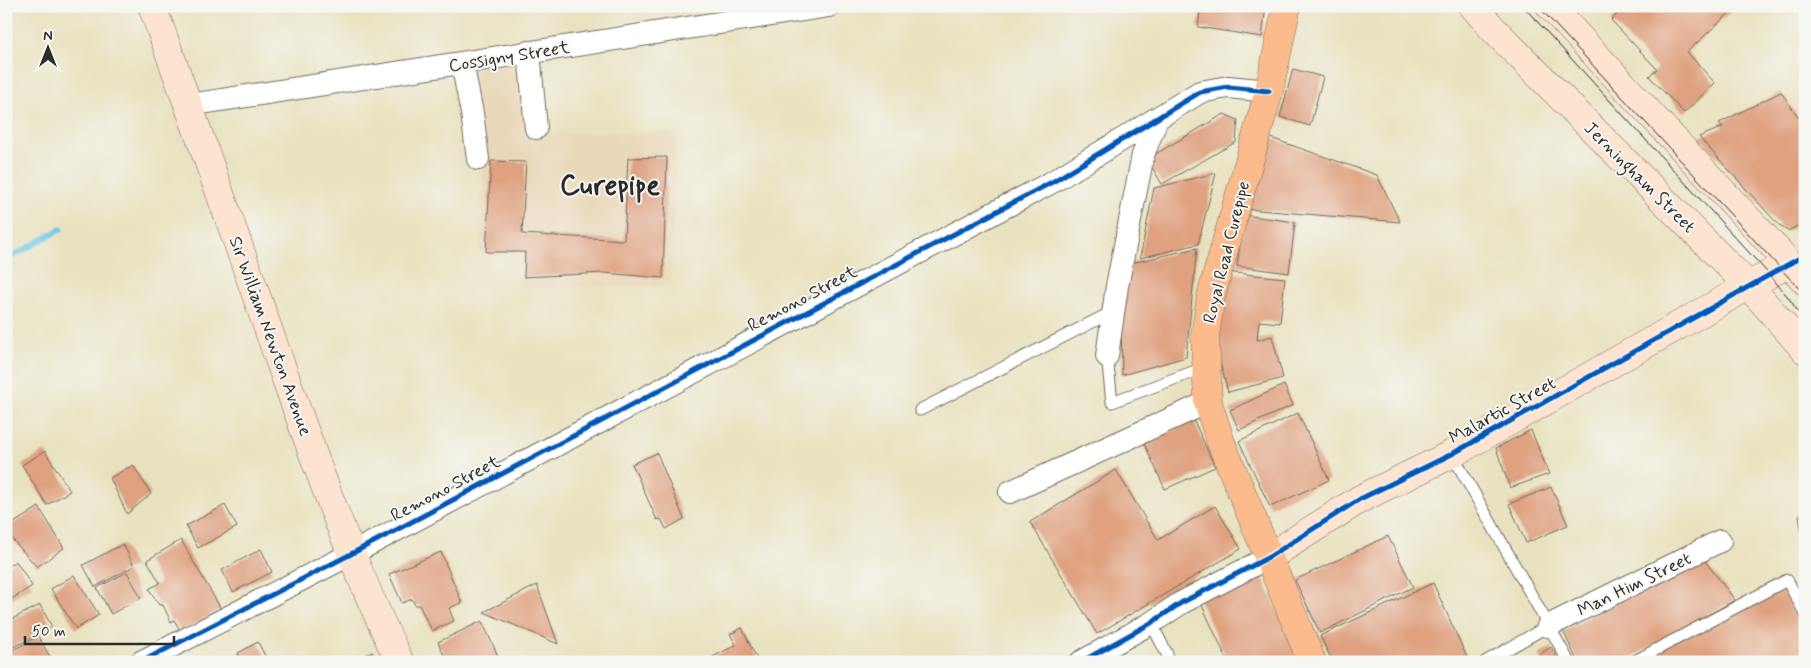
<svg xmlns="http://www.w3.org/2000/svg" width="1811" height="668" font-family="Mynerve,sans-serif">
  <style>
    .built { fill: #ead8ba }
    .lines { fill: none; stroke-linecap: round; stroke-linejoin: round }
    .stream { stroke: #68c5e6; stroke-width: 5.5 }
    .building { fill: #dfa180 }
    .lane-casing { stroke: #6e6b5f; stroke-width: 13 }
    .street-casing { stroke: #6e6b5f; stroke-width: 24 }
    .secondary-casing { stroke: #6e6b5f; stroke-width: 29 }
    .primary-casing { stroke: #6e6b5f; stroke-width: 29 }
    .lane { stroke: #fff; stroke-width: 11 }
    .street { stroke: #fff; stroke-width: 22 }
    .secondary { stroke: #fde4d1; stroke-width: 28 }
    .primary { stroke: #fbbb8c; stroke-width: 28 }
    .tram { stroke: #2b2b2b; stroke-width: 1 }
    .cycleway-casing { stroke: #f6f6f2; stroke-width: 8 }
    .cycleway { stroke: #0057b8; stroke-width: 5 }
    .labels { text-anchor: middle; stroke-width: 4; stroke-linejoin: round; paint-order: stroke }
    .street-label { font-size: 18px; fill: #2b2b2b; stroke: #f6f6f2 }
    .town-label { font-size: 28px; font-weight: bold; fill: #2b2b2b; stroke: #f6f6f2 }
  </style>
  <rect width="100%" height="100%" fill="#f6f6f2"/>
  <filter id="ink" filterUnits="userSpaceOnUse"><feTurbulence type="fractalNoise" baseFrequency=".02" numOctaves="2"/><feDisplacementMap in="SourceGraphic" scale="10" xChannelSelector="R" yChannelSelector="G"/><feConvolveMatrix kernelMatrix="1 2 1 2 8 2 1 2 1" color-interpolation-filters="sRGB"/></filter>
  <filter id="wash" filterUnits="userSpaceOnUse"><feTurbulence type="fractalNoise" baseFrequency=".0096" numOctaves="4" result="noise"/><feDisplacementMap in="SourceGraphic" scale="20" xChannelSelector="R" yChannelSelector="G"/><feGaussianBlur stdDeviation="1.12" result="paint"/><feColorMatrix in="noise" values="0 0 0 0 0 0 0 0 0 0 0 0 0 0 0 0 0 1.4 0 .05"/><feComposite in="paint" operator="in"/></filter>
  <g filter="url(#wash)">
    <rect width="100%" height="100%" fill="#e9e2c0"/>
    <path class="built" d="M524,59L533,135L550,133L677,132L670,286L520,287L518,259L480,254L483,154L469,68Z"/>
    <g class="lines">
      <path class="stream" d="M6,260L61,229"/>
    </g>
    <g id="blocks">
      <path class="building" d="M1201,6H1266L1262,37L1198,27Z
        M1626,6H1737L1687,52L1715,83L1684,113L1649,76L1657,69L1611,20Z
        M1293,69L1323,77L1310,126L1280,117Z
        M1781,92L1804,125L1799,127L1803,134L1805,133V222L1788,231L1781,227L1765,210L1699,137L1723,127L1719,123Z
        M1224,114L1238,120L1236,142L1162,184L1147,159Z
        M1265,136L1377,175L1400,222L1246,209Z
        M667,157L663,278L604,273L524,277L525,252H486L491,161L526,162L522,234L624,240L628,158Z
        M1216,173L1198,244L1140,258L1154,188Z
        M1244,215L1295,222L1289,273L1237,266Z
        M1197,248L1186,357L1122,375L1121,306L1131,263Z
        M1225,272L1285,278L1280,323L1259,321L1257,340L1272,336L1283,378L1228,392L1217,351Z
        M1284,385L1293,405L1239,430L1230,410Z
        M1298,413L1329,480L1270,507L1239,441Z
        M1194,421L1215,467L1165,489L1144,443Z
        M1531,430L1549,474L1510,488L1496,448Z
        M45,451L70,491L47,505L22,465Z
        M657,453L684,519L666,529L661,519L657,520L632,464Z
        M133,465L151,494L127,514L110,478Z
        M1116,470L1158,540L1215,506L1241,549L1097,634L1030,522Z
        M1551,487L1568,525L1526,543L1509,504Z
        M225,505L237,527L198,548L186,526Z
        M39,507L64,548L37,567L6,532V528Z
        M1805,513V549H1804L1799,515Z
        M1388,536L1413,587L1320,633L1295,580Z
        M181,540L221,609L181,632L174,620L171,622L163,605H159L149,589L160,583L147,560Z
        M123,544L134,566L95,587L83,565Z
        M261,549L272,572L233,592L222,570Z
        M441,552L462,603L449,608L454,621L432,631L419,605H415L412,599L402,603L389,574Z
        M1702,557L1735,600L1623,662H1578L1563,631Z
        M16,561L32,586L6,603V567Z
        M127,572L141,598L111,614L97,588Z
        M1260,572L1302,662H1228L1199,599Z
        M74,575L99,615L76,629L51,589Z
        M1784,579L1805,624V662H1631Z
        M1433,583L1469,662H1333L1320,636Z
        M537,585L558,644L484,612Z
        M40,605L52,627L6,651V622Z
        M482,621L498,656L486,662H447L438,642Z
        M742,628L757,659L751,662H703L736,645L730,634Z
        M38,636L53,662H6V654Z
        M258,642L268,662H242L238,653Z
        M1551,647L1560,662H1543L1539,655Z
        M372,652L377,662H350Z"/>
    </g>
  </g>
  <g filter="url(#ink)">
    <use href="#blocks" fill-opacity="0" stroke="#6e6b5f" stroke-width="1"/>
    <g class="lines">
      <defs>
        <path id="lane" d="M1107,356L1112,402L1206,367
          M920,410L1114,311
          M1452,454L1569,662
          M1151,623L1167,654
          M1485,662L1548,626
          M1633,662L1787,580L1805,613"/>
        <path id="street" d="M529,52L536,128
          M462,63L472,113L478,159
          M189,105L829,6
          M1107,356L1117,286L1143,155L1157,119
          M1010,492L1208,402
          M1548,626L1720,541
          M141,662L351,554L1054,181L1200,92L1228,87L1269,91
          M1081,662L1151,623L1181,603L1269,557"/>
        <path id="secondary" d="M152,6C195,122 236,238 277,354C314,458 351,563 400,662
          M1473,6L1493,29L1750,287L1805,350
          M1550,6L1789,263L1805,281
          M1269,557L1360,499L1452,454L1789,263"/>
        <path id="primary" d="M1287,6L1269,91L1211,296L1205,335L1208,402L1220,440L1312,662"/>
      </defs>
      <use href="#lane" class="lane-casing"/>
      <use href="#street" class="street-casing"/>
      <use href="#secondary" class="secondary-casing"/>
      <use href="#primary" class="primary-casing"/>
      <use href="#lane" class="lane"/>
      <use href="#street" class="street"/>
      <use href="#secondary" class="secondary"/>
      <use href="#primary" class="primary"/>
      <path class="tram" d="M1523,6L1766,271L1788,297L1805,322
        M1538,6L1805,295"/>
      <defs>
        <path id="cycleway" d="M141,662L351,554L1054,181L1200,92L1228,87L1269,91
          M1081,662L1151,623L1181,603L1269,557L1360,499L1452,454L1805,255"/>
      </defs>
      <use href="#cycleway" class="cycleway-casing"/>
      <use href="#cycleway" class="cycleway"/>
    </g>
  </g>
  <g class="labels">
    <g class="street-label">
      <text transform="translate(509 56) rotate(-9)" y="6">Cossigny Street</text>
      <text transform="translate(1640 177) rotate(45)" y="6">Jerningham Street</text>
      <text transform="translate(1226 252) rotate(-76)" y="6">Royal Road Curepipe</text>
      <text transform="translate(802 298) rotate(-28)" y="6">Remono Street</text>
      <text transform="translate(271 336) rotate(70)" y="6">Sir William Newton Avenue</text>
      <text transform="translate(1502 410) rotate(-29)" y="6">Malartic Street</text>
      <text transform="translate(445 488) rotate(-28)" y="6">Remono Street</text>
      <text transform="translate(1634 584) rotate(-26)" y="6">Man Him Street</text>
    </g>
    <g class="town-label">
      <text x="610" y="194">Curepipe</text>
    </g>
  </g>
  <rect width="1811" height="668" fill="none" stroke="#f6f6f2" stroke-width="25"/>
  <g transform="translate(48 48)" stroke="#f6f6f2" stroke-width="4" paint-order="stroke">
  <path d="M0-4L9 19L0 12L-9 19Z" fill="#2b2b2b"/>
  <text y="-8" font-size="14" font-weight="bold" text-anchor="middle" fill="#2b2b2b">N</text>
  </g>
  <path d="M25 636v8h149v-8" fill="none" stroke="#2b2b2b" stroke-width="2.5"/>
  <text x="32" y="636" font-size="15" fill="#2b2b2b" stroke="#f6f6f2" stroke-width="4" paint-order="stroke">50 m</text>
</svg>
